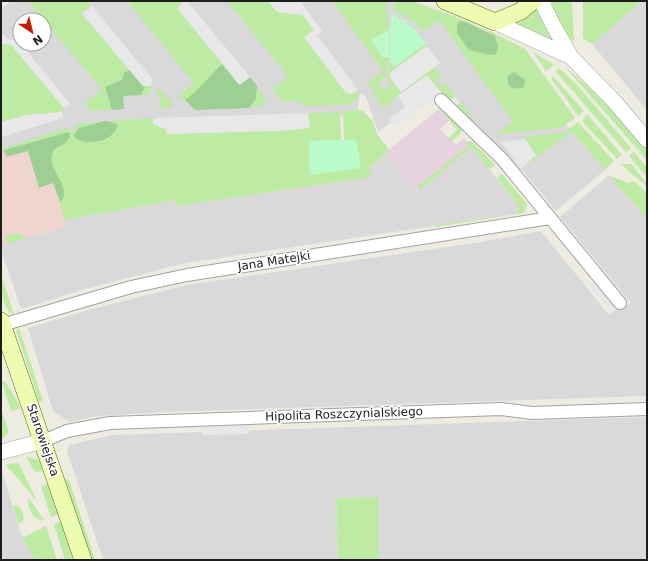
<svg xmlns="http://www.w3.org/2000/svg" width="648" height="561" font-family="'DejaVu Sans',sans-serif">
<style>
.residential{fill:#dad9d9;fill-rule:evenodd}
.commercial{fill:#f0d5cf}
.industrial{fill:#e7d2e0}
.grass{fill:#bdeba4;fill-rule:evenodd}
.forest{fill:#9dcf94}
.park{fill:#bbfbc9}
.parking{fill:#e8e8e8}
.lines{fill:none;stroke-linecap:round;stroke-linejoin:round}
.minor-casing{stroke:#a3a3a3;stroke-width:14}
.tertiary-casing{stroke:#a3a3a3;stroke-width:16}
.secondary-casing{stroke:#587501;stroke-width:18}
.minor{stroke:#fff;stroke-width:12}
.tertiary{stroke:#fff;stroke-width:15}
.secondary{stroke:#edfcb1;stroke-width:17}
.labels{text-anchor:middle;stroke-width:3.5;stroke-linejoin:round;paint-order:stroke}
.street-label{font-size:12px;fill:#1c1c1c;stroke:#fff}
</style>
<rect width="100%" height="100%" fill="#eeebe1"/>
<path class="residential" d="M 12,1 L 389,1 L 496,42 L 605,170 L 556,211 L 522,170 L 515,175 L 445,83 L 378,132 L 366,97 L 360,93 L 357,115 L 89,126 L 1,151 L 1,8 ZM 20,20 L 44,20 L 44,44 L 20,44 Z
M 642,1 L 647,3 L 647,110 L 592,44 Z
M 471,147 L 520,207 L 515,214 L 186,263 L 85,289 L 21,309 L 1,249 L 1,246 L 67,226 L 65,220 L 176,200 L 177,206 L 370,177 L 369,168 L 386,152 L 417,192 Z
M 609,175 L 647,219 L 647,396 L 165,412 L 97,416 L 70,422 L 53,411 L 28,328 L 92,309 L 187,285 L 481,242 L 541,231 L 608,314 L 631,303 L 560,217 Z
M 647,417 L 647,560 L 379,560 L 378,497 L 336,498 L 338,560 L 103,560 L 67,451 L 69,445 L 113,435 Z
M 1,468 L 20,531 L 35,560 L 1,560 Z"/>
<path class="commercial" d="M 40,140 L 67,226 L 1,246 L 1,151 Z"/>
<path class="industrial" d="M 439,109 L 449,121 L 440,129 L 456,145 L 464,138 L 471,147 L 417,192 L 386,152 Z"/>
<path class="grass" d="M 28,1 L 87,1 L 92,6 L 84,10 L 82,14 L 143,86 L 150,86 L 150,94 L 124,96 L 124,109 L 90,111 L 85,103 L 101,89 Z
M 127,1 L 185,1 L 177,8 L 222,64 L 210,76 L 204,85 L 187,100 L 184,101 L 178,96 L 194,83 Z
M 227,1 L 268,1 L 277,12 L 303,15 L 314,30 L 304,37 L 352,94 L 358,90 L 358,98 L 348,105 L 303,106 L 299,101 L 283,102 L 272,90 L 288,76 Z
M 332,1 L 389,1 L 386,8 L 389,30 L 371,40 L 382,57 L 389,58 C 386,75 386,79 371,90 L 367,84 L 383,71 Z
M 395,1 L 412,1 L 456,17 L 494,33 L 525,49 L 575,118 L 561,128 L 496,134 L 513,122 L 439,20 L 423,32 L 419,26 L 392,8 ZM 460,21 C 469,22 495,33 498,42 L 459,23 Z
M 552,1 L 572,1 L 574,40 L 573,41 C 562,29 555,18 552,1 Z
M 583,1 L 642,1 L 592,44 L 583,38 Z
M 538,8 L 566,50 L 516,24 L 529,17 Z
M 1,44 L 11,44 L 64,108 L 62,112 L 27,115 L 1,122 Z
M 426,44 L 427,46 L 391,72 L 390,77 L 402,93 L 383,108 L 372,92 L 381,85 L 385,90 L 392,85 L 387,79 L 390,62 L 395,67 Z
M 533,52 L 554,65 L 546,71 Z
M 434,67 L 442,77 L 433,83 L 427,75 L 407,90 L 406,88 Z
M 565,67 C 596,91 622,120 647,149 L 647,160 Z
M 559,68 L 576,84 L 631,148 L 626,152 L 557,73 L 556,71 Z
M 553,76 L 584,111 L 578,116 L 551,78 Z
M 438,82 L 441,86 L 446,83 L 456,96 L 449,101 L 435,85 Z
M 257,86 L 266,100 C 263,107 257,107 249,108 L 256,99 Z
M 157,89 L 160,89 L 173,104 L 171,108 L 160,108 L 159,94 L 157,94 Z
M 461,102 L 484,135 L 455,106 Z
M 441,108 L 462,128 L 461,133 L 452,141 L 448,139 L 457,130 L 439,109 Z
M 362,110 L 373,121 L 377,134 L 389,150 L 369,168 L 371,177 L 177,206 L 175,200 L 65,220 L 40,140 L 1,151 L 1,149 L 67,128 L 69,132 L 76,130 L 75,125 L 84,123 L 153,118 L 153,124 L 166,129 L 167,134 L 309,128 L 308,113 L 340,112 L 341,140 L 309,141 L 310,175 L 356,140 L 344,140 L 343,111 Z
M 587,114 L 622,155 L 617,159 L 582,121 Z
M 577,123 L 579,123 L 614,161 L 605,170 L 573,133 L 570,133 L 521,169 L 536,155 L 524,136 L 563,133 Z
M 469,141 L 473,142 L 495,165 L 489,169 L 471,147 L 420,190 L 417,187 L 469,145 L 467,143 Z
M 634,152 L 647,168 L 647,177 L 629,156 Z
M 621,164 L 631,164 L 647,184 L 647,187 Z
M 502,174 L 527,204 L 525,211 L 523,213 L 435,227 L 435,225 L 443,224 L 515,214 L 520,207 L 497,178 Z
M 609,175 L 628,183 L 634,181 L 647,193 L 647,219 Z
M 17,233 L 27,238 L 8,244 L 5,236 Z
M 1,274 L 14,315 C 1,309 1,286 1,274 Z
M 19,328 L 43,401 L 39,402 L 16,330 Z
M 5,381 L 21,408 L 11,411 L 2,382 Z
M 1,409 L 9,432 L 2,439 Z
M 26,456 L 38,460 L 46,469 L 39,472 L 34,471 Z
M 17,463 L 19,464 L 37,501 L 6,465 Z
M 67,479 L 69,480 L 95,560 L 91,560 L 65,480 Z
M 50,483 L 59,514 L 51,517 L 41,486 Z
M 28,497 L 44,520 C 32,521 27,506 28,497 Z
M 378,497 L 379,560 L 338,560 L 336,498 Z
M 13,505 L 17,505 C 22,508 25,515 23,521 L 18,524 Z
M 60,522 L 63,523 L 76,560 L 65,560 L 54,524 Z
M 46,526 L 57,560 L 35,560 L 23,538 Z"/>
<path class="forest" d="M 460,21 L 466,22 L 495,36 L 498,46 L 497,53 L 494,55 L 486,54 L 469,50 L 457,33 L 457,24 Z
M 222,64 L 239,85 L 250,77 L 257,86 L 256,99 L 249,108 L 195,110 L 185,100 C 200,90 209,76 222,64 Z
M 129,70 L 143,86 L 145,86 L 141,95 L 123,96 L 124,109 L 112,110 L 105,87 L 122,80 L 124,73 Z
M 514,72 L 525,80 L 524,87 C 514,91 505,87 508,76 Z
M 105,121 L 115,123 L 118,125 C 114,141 88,147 75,138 L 74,135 L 79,128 Z
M 69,132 L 70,137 L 64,144 L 53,150 C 52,154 51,159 52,163 C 54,173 72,193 60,202 L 53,183 L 39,188 L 28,151 L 6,157 L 4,150 Z"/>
<path class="park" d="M 391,13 L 415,29 L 426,44 L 394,67 L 390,62 Z
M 389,30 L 389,58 L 382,57 L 371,40 Z
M 356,140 L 361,168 L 310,175 L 309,141 Z"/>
<path class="parking" d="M 185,1 L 187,1 L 250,77 L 240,85 L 177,8 Z
M 268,1 L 300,1 L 322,31 L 317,35 L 358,90 L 352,94 L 346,93 L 304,37 L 314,30 L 303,15 L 277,12 Z
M 92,6 L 153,80 L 150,86 L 143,86 L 82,14 Z
M 1,31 L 8,39 L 18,40 L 71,105 L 64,108 L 11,45 L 1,44 Z
M 427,46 L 440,63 L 401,92 L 390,77 L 391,72 Z
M 427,75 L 440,92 L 400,124 L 392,123 L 388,119 L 405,107 L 398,96 Z
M 62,112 L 63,118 L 1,137 L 1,122 L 27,115 Z
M 308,113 L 310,128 L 278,131 L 167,134 L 166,129 L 153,124 L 153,118 Z
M 525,139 L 536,155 L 521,169 L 501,142 Z
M 593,278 L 617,306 L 609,310 L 592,289 Z
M 417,415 L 417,421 L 373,422 L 373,417 Z
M 195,423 L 195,428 L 141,430 L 141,425 Z
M 248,424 L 249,434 L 202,435 L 201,425 Z"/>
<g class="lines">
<defs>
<path id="minor" d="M 441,100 L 502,159 L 620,303
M 2,325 L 131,287 L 187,275 L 550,218
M 43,441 L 67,431 L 110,423 L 501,409 L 532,413 L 647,409"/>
<path id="tertiary" d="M 541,1 L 552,23 L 571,57 L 614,101 L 647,140
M 495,22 L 571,57
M 1,452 L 43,441"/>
<path id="secondary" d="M 445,1 L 495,22 L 521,11 L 533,1
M 1,321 L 83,560"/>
</defs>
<use href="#minor" class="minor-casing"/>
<use href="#tertiary" class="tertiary-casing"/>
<use href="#secondary" class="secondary-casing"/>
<use href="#minor" class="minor"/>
<use href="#tertiary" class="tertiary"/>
<use href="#secondary" class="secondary"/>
</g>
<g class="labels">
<g class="street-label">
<text transform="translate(274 261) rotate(-9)" y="4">Jana Matejki</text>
<text transform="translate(344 414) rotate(-2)" y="4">Hipolita Roszczynialskiego</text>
<text transform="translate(43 440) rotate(71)" y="4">Starowiejska</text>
</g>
</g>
<rect width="648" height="561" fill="none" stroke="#1c1c1c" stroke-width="4"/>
<g transform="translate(32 32) rotate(145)"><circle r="19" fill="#ffffff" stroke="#a4a4a4"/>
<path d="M0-3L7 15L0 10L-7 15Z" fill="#c81c00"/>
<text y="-6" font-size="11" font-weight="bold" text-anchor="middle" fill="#1c1c1c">N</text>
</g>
</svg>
